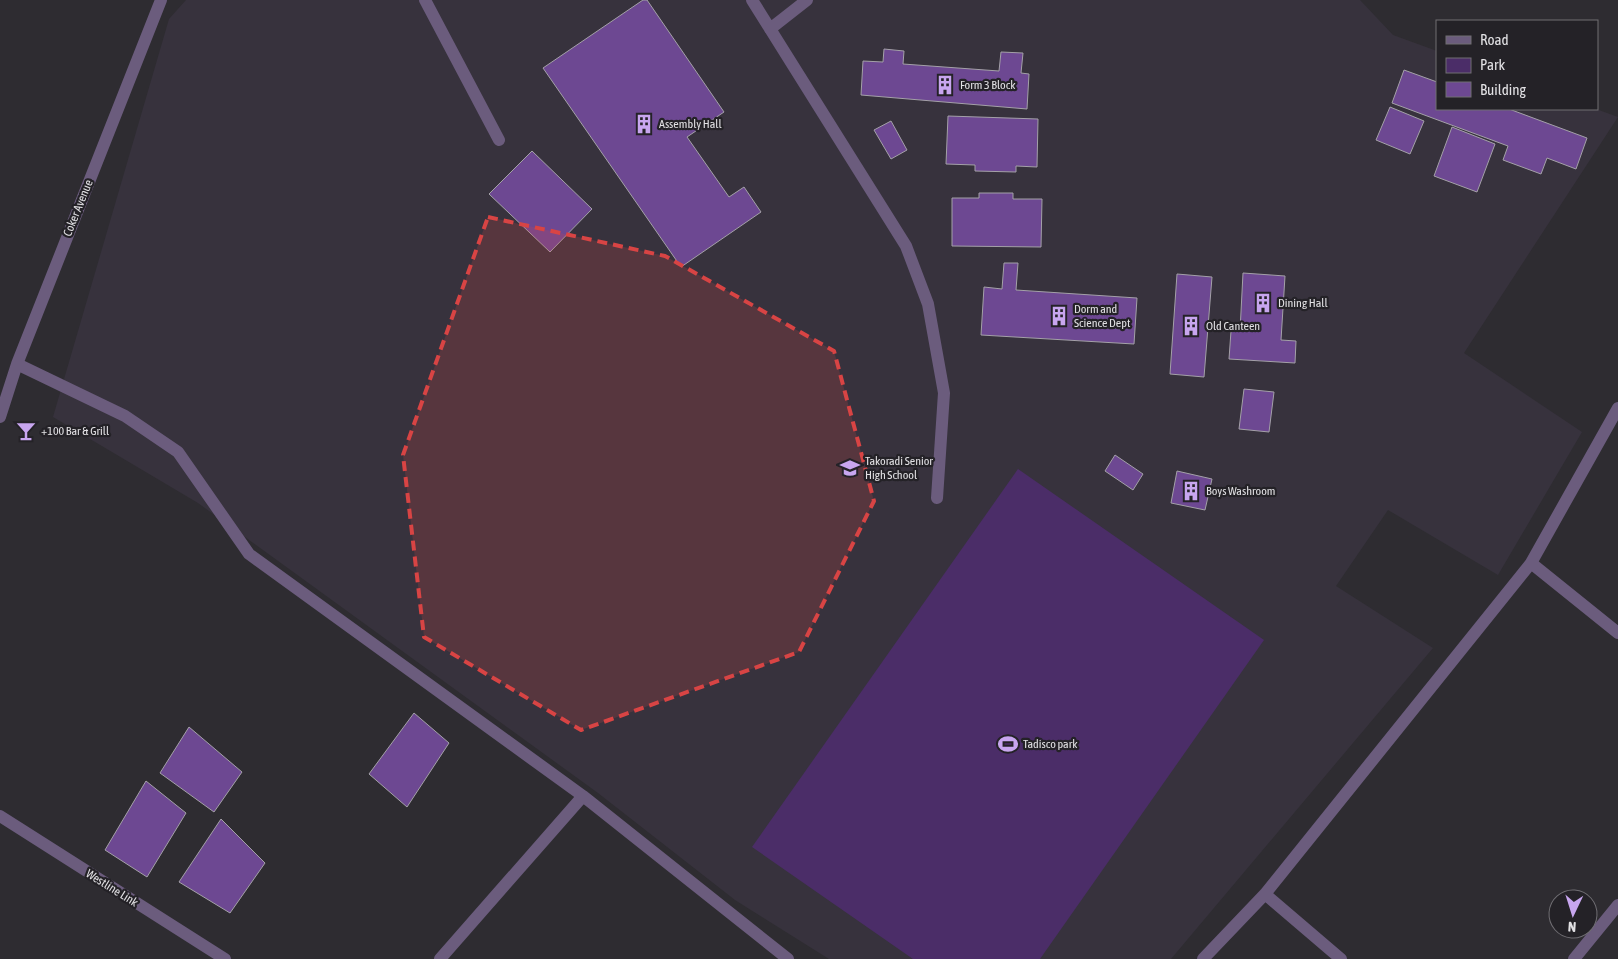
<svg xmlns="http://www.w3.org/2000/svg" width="1618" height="959" font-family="'Asap Condensed',sans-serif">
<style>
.built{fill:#37323d}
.green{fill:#4b2d68}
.building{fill:#6d4892;stroke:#a4a1a8}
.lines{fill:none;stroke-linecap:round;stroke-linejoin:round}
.minor{stroke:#6b5c7d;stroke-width:12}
.marked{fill:#d84444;fill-opacity:0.2;stroke:#d84444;stroke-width:4;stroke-dasharray:10 6;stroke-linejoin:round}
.labels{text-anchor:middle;stroke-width:4.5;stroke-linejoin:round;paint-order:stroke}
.poi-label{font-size:12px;fill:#e2e1e4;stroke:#242227;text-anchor:start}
.street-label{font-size:12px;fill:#e2e1e4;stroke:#242227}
</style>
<rect width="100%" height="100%" fill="#2e2c31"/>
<path class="built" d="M 186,0 L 1360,0 L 1393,35 L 1437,51 L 1437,109 L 1596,109 L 1618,117 L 1464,353 L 1582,432 L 1498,575 L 1388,510 L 1336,586 L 1433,648 L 1171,959 L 829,959 L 735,900 L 598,793 L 198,503 L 53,417 L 169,19 Z"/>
<path class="green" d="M 1018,469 L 1264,640 L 1040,959 L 913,959 L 752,847 Z"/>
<path class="building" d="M 643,0 L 647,0 L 724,112 L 687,137 L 729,197 L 744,187 L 761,212 L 681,267 L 543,68 Z
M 884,49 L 904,51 L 903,64 L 999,71 L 1001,52 L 1023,53 L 1021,73 L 1029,74 L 1027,109 L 861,95 L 863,61 L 883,62 Z
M 1404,70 L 1437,82 L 1437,109 L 1509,109 L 1587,138 L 1576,169 L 1547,158 L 1541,174 L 1503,160 L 1508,146 L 1392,103 Z
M 1390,107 L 1424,121 L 1410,154 L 1376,140 Z
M 948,116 L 1038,119 L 1037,167 L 1016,166 L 1016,172 L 975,171 L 975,165 L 946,164 Z
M 891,121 L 907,150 L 891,159 L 874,130 Z
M 1452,127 L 1495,144 L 1477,192 L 1434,176 Z
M 532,151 L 592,209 L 550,252 L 489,194 Z
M 979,193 L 1013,193 L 1013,199 L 1042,199 L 1041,247 L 952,246 L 952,198 L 979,198 Z
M 1004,263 L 1018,263 L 1016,290 L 1137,298 L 1134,344 L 981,335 L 984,287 L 1002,289 Z
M 1243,273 L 1285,276 L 1281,340 L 1296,341 L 1295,363 L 1229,359 L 1231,331 L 1240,331 Z
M 1177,274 L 1212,277 L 1204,377 L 1170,374 Z
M 1244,389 L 1274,392 L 1269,432 L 1239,429 Z
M 1115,455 L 1143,474 L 1133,490 L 1105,471 Z
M 1177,471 L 1212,479 L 1205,510 L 1171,503 Z
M 414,713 L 449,743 L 407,807 L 369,774 Z
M 189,727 L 242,772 L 214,812 L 160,773 Z
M 146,781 L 186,813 L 147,877 L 105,850 Z
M 221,819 L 265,863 L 230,913 L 179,882 Z"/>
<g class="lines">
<path class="minor" d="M 425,0 L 499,140
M 752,0 L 906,246 L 928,304 L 944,393 L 937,498
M 770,29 L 807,0
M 17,364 L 125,416 L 178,452 L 249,554 L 583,796
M 0,417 L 17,364 L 161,0
M 1531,563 L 1618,633
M 0,816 L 225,959
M 1265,894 L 1341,959
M 440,959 L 583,796 L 788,959
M 1203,959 L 1265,894 L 1531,563 L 1618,408
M 1574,959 L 1618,905"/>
</g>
<path class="marked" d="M 488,217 L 665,256 L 834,351 L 874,501 L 799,652 L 581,730 L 424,637 L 403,455 Z"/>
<defs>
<symbol id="building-bare" viewBox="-9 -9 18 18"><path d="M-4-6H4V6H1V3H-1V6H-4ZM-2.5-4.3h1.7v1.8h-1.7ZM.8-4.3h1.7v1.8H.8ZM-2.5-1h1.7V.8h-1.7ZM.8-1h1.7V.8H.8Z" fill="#c8a6ef" stroke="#242227" stroke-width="2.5" paint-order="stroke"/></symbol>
<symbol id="bar-bare" viewBox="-9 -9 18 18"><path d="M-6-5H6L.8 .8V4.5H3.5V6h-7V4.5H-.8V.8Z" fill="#c8a6ef" stroke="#242227" stroke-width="2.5" paint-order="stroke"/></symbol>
<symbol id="school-bare" viewBox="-9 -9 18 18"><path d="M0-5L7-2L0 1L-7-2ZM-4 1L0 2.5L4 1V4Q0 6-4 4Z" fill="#c8a6ef" stroke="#242227" stroke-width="2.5" paint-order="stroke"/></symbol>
<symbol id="stadium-bare" viewBox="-9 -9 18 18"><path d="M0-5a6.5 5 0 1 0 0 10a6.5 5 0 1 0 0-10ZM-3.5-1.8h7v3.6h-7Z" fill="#c8a6ef" stroke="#242227" stroke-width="2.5" paint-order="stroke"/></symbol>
</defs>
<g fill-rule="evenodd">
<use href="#building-bare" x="931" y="71" width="28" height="28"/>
<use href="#building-bare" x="630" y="110" width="28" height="28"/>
<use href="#building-bare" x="1249" y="289" width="28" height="28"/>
<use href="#building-bare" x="1045" y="302" width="28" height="28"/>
<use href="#building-bare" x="1177" y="312" width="28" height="28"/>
<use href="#bar-bare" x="12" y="417" width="28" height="28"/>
<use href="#school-bare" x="836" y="454" width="28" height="28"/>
<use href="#building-bare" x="1177" y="477" width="28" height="28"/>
<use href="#stadium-bare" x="994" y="730" width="28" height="28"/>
</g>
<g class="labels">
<g class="poi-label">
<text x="960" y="89">Form 3 Block</text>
<text x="659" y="128">Assembly Hall</text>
<text x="1278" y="307">Dining Hall</text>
<text x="1074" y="313">Dorm and<tspan x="1074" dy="14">Science Dept</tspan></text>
<text x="1206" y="330">Old Canteen</text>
<text x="41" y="435">+100 Bar &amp; Grill</text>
<text x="865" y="465">Takoradi Senior<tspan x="865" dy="14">High School</tspan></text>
<text x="1206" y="495">Boys Washroom</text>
<text x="1023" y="748">Tadisco park</text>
</g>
<g class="street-label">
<text transform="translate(78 208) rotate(-68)" y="4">Coker Avenue</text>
<text transform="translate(112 888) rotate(32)" y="4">Westline Link</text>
</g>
</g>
<rect x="1436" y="20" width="162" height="90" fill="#242227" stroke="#706e73"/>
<rect x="1446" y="36" width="25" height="8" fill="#6b5c7d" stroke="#706e73"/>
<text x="1480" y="45" font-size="15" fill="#e2e1e4">Road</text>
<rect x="1446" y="58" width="25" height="15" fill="#4b2d68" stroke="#706e73"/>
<text x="1480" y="70" font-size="15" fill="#e2e1e4">Park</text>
<rect x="1446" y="82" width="25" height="15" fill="#6d4892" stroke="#706e73"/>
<text x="1480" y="95" font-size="15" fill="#e2e1e4">Building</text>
<g transform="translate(1573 914) rotate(184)"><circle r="24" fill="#242227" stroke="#706e73"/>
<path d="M0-4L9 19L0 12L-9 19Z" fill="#c8a6ef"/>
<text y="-8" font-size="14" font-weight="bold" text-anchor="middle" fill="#e2e1e4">N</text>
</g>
</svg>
